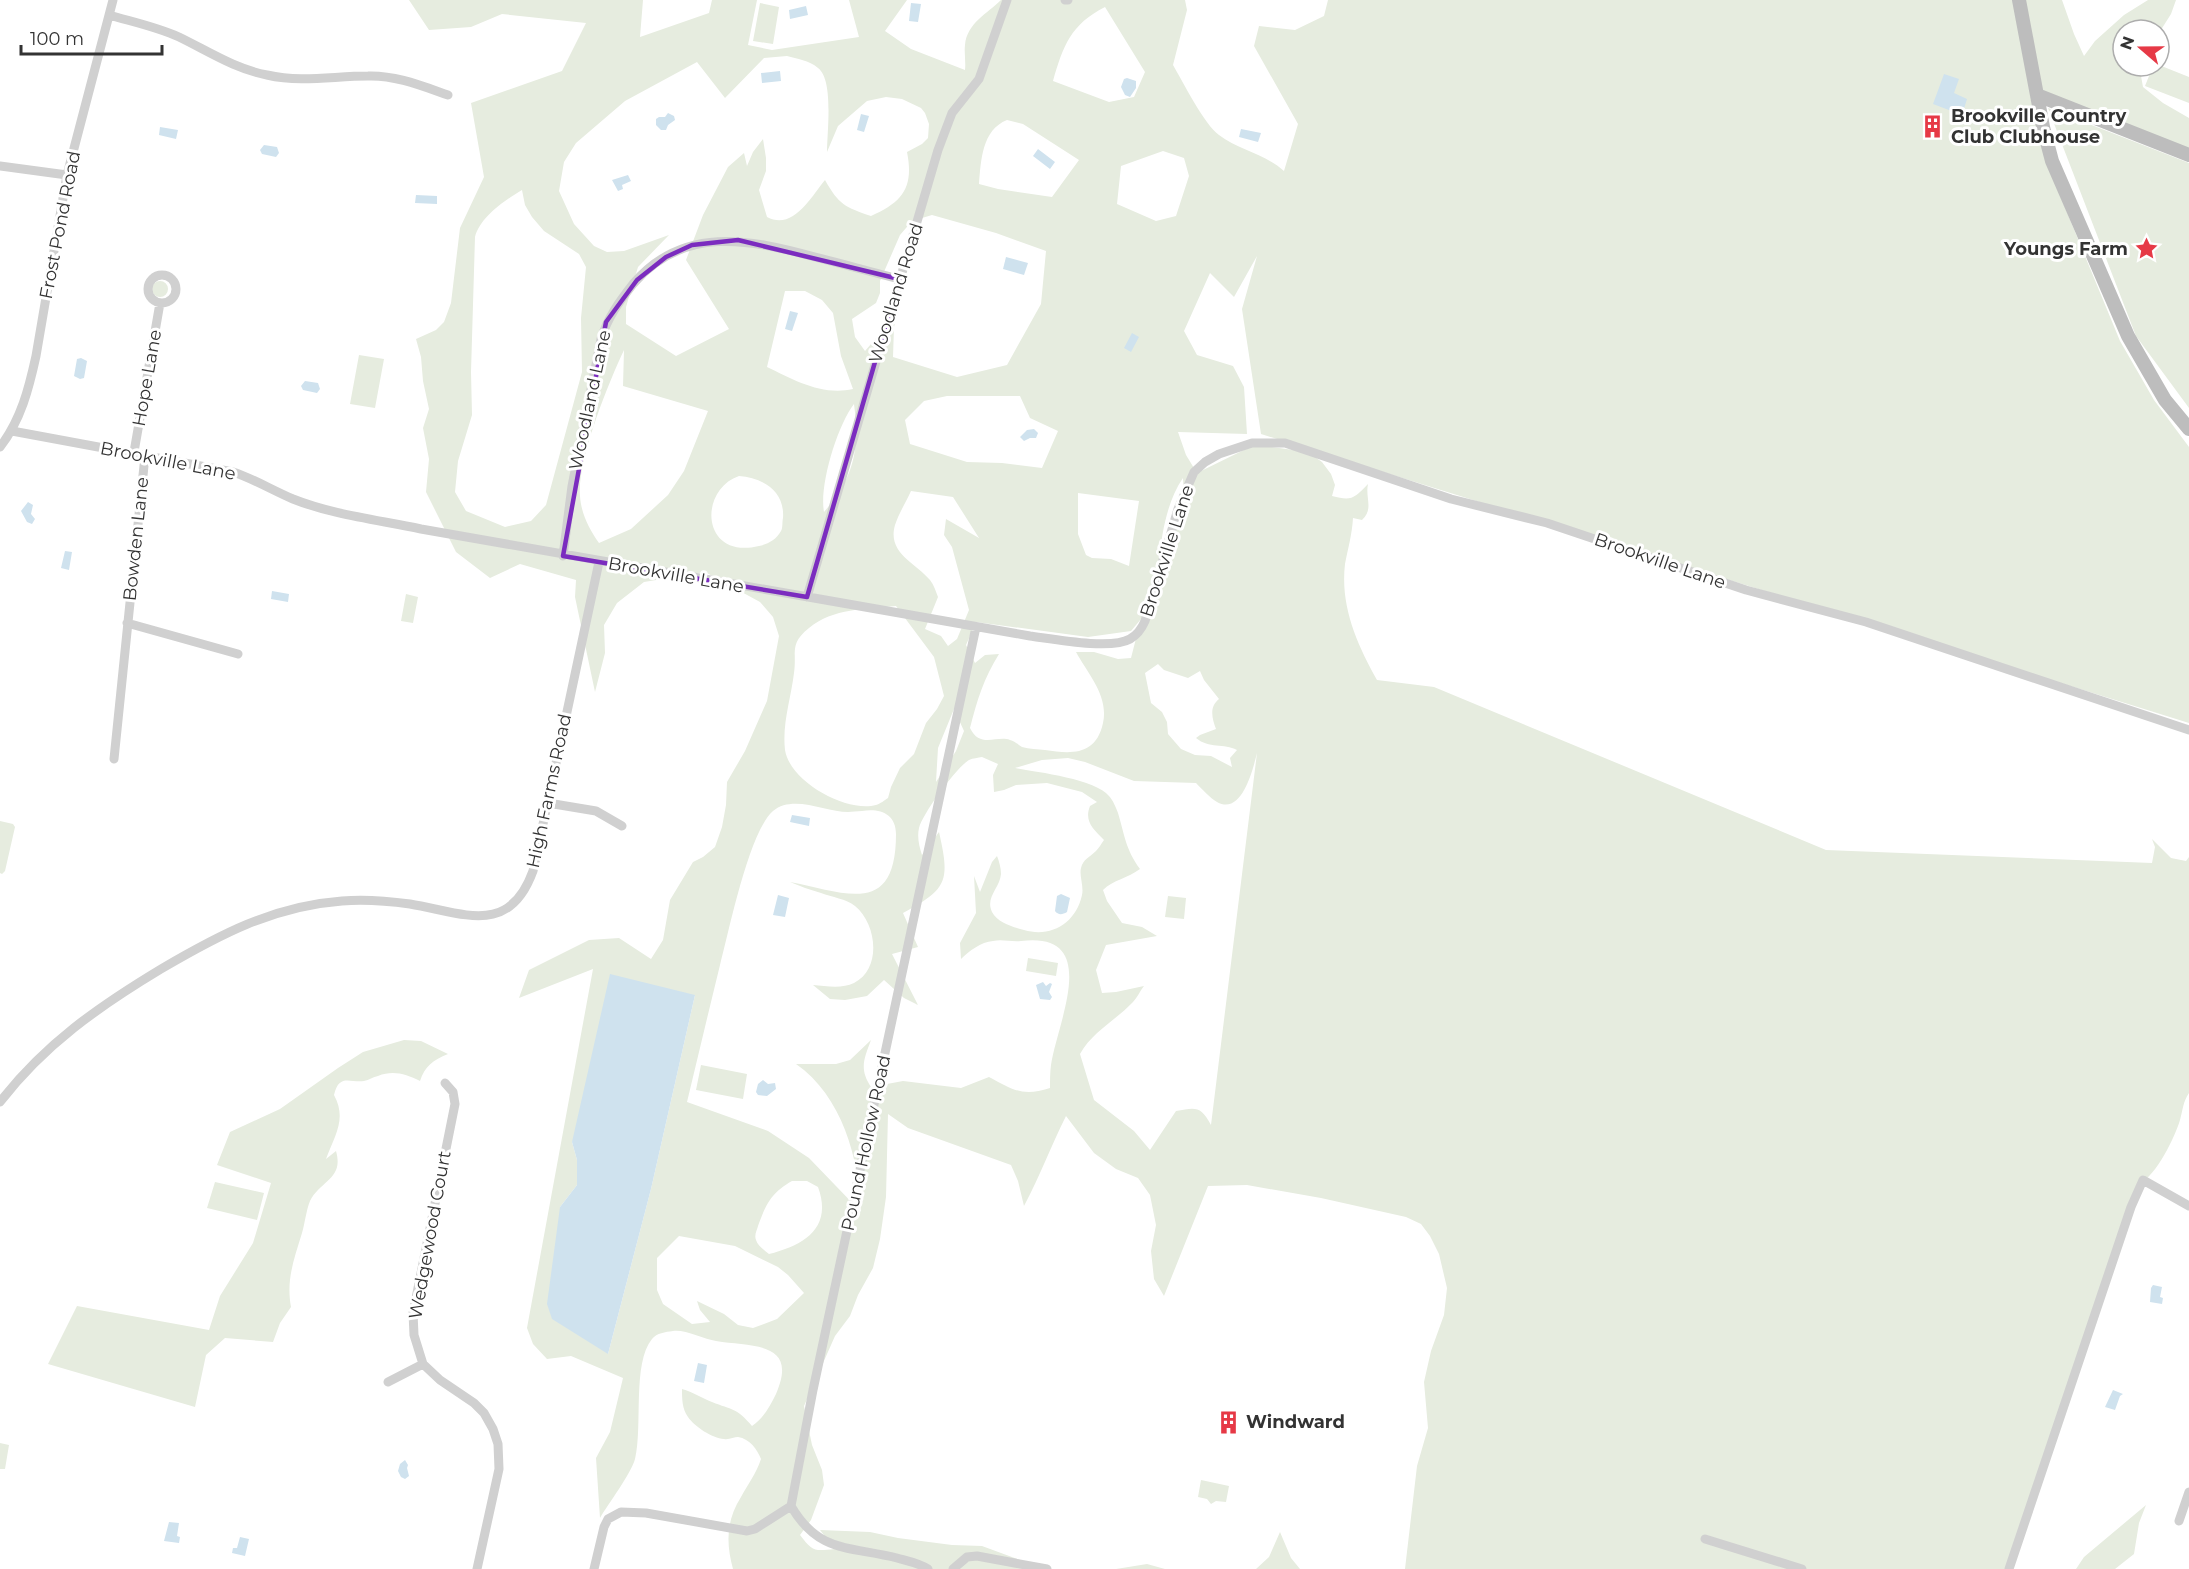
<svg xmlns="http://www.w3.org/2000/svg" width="2189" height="1569" font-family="Montserrat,sans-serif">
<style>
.green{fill:#e6ecdf;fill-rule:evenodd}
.water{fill:#cfe2ee}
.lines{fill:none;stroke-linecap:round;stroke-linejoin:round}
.street{stroke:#d0d0d0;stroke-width:9}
.secondary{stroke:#bdbdbd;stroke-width:14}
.marked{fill:none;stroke:#7b2cbf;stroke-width:4.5;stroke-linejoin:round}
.labels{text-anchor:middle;stroke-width:6;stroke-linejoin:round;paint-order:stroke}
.poi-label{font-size:18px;font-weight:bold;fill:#333;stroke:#fff;text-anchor:start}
.street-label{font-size:18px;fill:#333;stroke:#fff}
</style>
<rect width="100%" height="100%" fill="#fff"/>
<path class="green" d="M 409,0 L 643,0 L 640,37 L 709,13 L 712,0 L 757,0 L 748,45 L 772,50 L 859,37 L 849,0 L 907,0 L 885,31 L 911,49 L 965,70 C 966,62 964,53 965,45 C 967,23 987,14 1001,0 L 1185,0 L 1187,10 L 1173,65 C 1183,82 1204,124 1219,135 C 1239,150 1265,154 1284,171 L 1298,124 L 1254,46 L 1259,26 L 1295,30 L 1324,16 L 1328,0 L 2014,0 L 2045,159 L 2120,341 L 2154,400 L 2189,447 L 2189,723 L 1261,434 L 1242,309 L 1257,256 L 1234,297 L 1210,273 L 1184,331 L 1197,355 L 1233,366 L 1244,387 L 1247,434 L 1178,432 L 1186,455 L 1197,473 L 1250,447 L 1265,446 L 1308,452 L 1322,462 L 1331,474 L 1335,485 L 1332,496 C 1351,501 1354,499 1368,484 C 1365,498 1374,509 1362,520 L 1353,518 C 1352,535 1348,548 1345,564 C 1340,606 1357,644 1377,680 L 1434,687 L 1826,850 L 2152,863 L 2155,847 L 2152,839 L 2171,858 L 2186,861 L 2189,857 L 2189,1093 C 2183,1102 2183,1109 2180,1120 C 2175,1137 2156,1176 2140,1183 L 2007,1569 L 1405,1569 L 1417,1466 L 1428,1428 L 1424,1382 L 1431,1351 L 1444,1315 L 1447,1288 L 1439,1254 L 1430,1236 L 1421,1224 L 1406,1217 L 1321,1198 L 1247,1185 L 1208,1186 L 1164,1296 L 1154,1279 L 1151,1251 L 1156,1225 L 1150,1195 L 1138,1178 L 1116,1169 L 1094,1153 L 1066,1116 C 1051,1146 1040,1176 1024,1206 L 1018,1181 L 1011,1165 L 908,1128 L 888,1114 L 886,1197 L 880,1239 L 873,1268 L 858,1295 L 850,1316 L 835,1336 L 804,1406 L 812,1445 L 822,1470 L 824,1485 L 811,1520 L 800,1535 C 813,1552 814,1551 835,1549 L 820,1530 L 870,1532 L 898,1538 L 952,1545 L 982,1546 L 1045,1569 L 733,1569 C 726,1543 726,1521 741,1497 C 748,1484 756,1474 761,1459 C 757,1449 750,1439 738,1437 C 734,1437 729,1440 724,1439 C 712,1438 695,1427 688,1417 C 682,1409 682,1398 682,1389 C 693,1392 702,1398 712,1402 C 732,1410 737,1408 752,1426 C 763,1419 770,1406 776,1394 C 799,1341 752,1347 716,1341 C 704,1339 684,1329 673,1331 C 665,1332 657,1333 652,1339 C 632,1363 643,1427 635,1459 C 631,1474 608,1504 600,1518 L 596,1458 L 610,1432 L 623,1378 L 571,1356 L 547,1359 L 533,1344 L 527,1328 L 593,969 L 519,998 L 529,970 L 589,940 L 619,938 L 651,959 L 663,940 L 670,900 L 693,862 L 703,857 L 715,847 L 722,827 L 726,805 L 727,782 L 745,751 L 767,701 L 779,636 L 773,617 L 760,602 L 705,572 L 644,582 L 617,603 L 604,625 L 605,653 L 595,692 L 575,597 L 576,580 L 520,564 L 490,578 L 456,552 L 426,492 L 429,459 L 423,428 L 429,409 L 423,381 L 421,357 L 416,339 L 436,330 L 444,322 L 451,303 L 460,228 L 484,177 L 471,103 L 562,71 L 586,23 L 502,14 L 471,27 L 429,30 ZM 1105,7 L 1145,72 L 1134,97 L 1109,102 L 1053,81 C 1063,46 1071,24 1105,7 ZM 787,56 C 797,59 809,60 818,68 C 834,80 827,132 827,152 L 838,126 L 867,101 L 886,97 L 902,99 L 921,108 L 925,113 L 929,124 L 928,138 L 922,144 L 907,152 C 914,187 903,202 871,216 C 845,207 839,205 825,180 C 811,197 793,231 767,217 L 759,190 L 766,171 L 766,158 L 763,139 L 753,152 L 747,166 L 744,153 L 728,167 L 703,215 L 686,260 L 729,329 L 676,356 L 626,324 L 626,307 L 638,267 L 669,235 L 624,251 L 607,252 L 594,246 L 574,224 L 559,191 L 564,162 L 576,143 L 625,101 L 697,62 L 725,98 L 764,58 ZM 1007,120 L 1023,124 L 1079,160 L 1052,197 L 998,189 L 979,184 C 981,160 982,130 1007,120 ZM 1163,151 L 1184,158 L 1189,176 L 1176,216 L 1156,221 L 1117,204 L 1121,166 ZM 522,190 L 525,205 L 532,217 L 544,231 L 579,254 L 586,267 L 581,318 L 582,372 L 546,505 L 531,521 L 505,527 L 466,511 L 455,492 L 458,461 L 472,415 L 471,372 L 475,237 C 480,217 505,200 522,190 ZM 932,215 L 996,233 L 1046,251 L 1041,304 L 1007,365 L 957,377 L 893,357 L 894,327 L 902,294 L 877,337 L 865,351 L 855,337 L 852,319 L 876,303 L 880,293 L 880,281 L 900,235 L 912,221 ZM 785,291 L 805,291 L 822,300 L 833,313 L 841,356 L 853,389 C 822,396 794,380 767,367 ZM 624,350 L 623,386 L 708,411 L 684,471 L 668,495 L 631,529 L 599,543 C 589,529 581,513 580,496 C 577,460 608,384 624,350 ZM 947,396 L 1020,396 L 1030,418 L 1058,431 L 1042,468 L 1002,463 L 967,462 L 910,444 L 905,420 L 924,401 ZM 854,404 C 860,450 854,477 824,512 C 819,486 837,426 854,404 ZM 739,476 C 763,478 785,491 783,518 C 782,522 783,528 781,531 C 776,540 768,544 759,546 C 701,560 698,490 739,476 ZM 1183,478 C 1185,512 1177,532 1159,560 C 1162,533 1167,501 1183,478 ZM 911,491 L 953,497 L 979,538 L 946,519 L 944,535 L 952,547 L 969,610 L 957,639 L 948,646 L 941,636 L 925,629 L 938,597 C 936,592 934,585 930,580 C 915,562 887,553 895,525 C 899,513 906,502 911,491 ZM 1078,493 L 1139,501 L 1129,566 L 1111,559 L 1092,558 L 1086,555 L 1078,534 ZM 896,606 L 934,657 L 944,696 L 937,709 L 926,723 L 914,754 L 900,768 L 891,787 L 888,798 C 885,800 880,804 876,805 C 847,813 790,782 785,750 C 782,724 791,698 794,673 C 797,652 789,644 809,628 C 833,608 866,609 896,606 ZM 1141,619 L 1131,658 L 1118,659 L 1094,652 L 1076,652 C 1088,674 1109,696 1103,723 C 1096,756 1071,754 1045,750 C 1038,749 1029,749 1022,747 C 1018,745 1015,741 1010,740 C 997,735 980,749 970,728 C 977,700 984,678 999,654 L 985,655 L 975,663 L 966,645 L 976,622 L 1088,637 L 1131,631 ZM 1158,664 L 1164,670 L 1188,678 L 1200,671 L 1204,680 L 1219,699 C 1209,707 1212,718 1216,729 L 1200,735 L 1196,738 C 1209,749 1224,743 1237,750 L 1230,758 L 1232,767 L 1211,756 L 1195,755 L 1181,749 L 1168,734 L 1167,722 L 1162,712 L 1151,703 L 1145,673 ZM 954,709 L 964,731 L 956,751 L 936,782 L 938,748 ZM 1257,753 L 1211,1125 C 1201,1106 1196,1107 1176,1111 L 1150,1150 L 1134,1131 L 1094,1100 L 1080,1054 C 1093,1031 1115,1021 1133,1002 C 1137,998 1140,991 1144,986 L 1116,992 L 1102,993 L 1096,970 L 1106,945 L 1157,936 L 1142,927 L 1122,923 L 1107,901 L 1103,890 C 1113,880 1128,878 1140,869 C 1125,848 1125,836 1118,813 C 1116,808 1113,800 1109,796 C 1096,779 1037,772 1015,768 L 1042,760 L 1068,758 L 1085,762 L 1134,781 L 1196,783 C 1202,789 1210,798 1217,802 C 1242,816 1253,769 1257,753 ZM 982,757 L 998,764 L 993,775 L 994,792 L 1004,790 L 1016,785 L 1047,783 L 1082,792 L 1097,802 L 1090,806 C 1084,821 1093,829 1104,840 C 1101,844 1099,848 1096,851 C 1090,857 1083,859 1081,868 C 1079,876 1084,886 1082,895 C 1076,923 1051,938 1024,930 C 1013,927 998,923 992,912 C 985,897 1000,888 1001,874 C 1001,868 999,861 997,856 L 992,862 L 980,892 L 974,876 L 976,913 L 960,943 L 961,959 C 969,951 981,942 993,941 C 1002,939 1011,942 1021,941 C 1103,931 1057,1023 1051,1065 C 1050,1072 1050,1080 1050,1088 C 1023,1097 1013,1090 989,1077 L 961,1088 L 903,1081 L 871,1087 C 859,1069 864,1059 871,1040 L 850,1060 L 836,1064 L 796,1064 C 842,1096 859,1158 861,1212 L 809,1158 L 768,1131 L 687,1102 C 698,1056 709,1010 720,965 C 729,931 749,832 773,811 C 793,794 826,812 848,812 C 852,812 857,811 862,811 C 880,808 896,814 896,834 C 896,917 846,893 790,882 C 800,886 810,890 821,893 C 832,897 846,899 855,906 C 877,924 882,969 854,983 C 842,989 826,986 813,985 L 830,999 L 845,1000 L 867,996 L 884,980 L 904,998 L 918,1005 L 892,954 L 918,947 L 903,913 C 948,889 950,881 939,832 L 922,855 C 919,846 917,837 919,828 C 923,813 956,768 969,760 C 973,758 978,758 982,757 ZM 695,995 L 651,1189 L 608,1354 L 560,1207 L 577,1185 L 577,1160 L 572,1142 ZM 792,1181 L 807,1181 L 818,1187 C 833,1228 804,1245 769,1254 C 764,1250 758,1246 756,1240 C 754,1235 757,1230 758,1226 C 766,1204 771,1193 792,1181 ZM 679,1236 L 735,1246 L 778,1267 L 788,1275 L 804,1293 L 777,1319 L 753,1328 L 738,1325 L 724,1314 L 697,1301 L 700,1310 L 710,1322 L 692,1324 L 663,1304 L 657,1290 L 657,1258 Z
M 2023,0 L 2062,0 L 2074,34 L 2084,56 L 2095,41 L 2124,15 L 2148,0 L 2176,0 L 2171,14 L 2159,33 L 2159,30 L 2123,30 L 2123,66 L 2145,66 L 2141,76 L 2143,87 L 2163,103 L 2189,118 L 2189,148 L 2177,147 L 2040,92 Z
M 760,3 L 779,7 L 773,44 L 753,41 Z
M 2159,65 L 2189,77 L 2189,103 L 2145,86 L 2153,66 Z
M 2048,108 L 2189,163 L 2189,408 L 2136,336 Z
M152 289a8 8 0 1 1 16 0a8 8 0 1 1-16 0Z
M 359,355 L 384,359 L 375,408 L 350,404 Z
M 406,594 L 418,597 L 413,623 L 401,621 Z
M 0,821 L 13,824 L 15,827 L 5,871 L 2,874 L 0,873 Z
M 1168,896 L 1186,898 L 1184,919 L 1165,917 Z
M 1028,958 L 1058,963 L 1056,976 L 1026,971 Z
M 404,1040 L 421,1041 L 448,1054 C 433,1060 425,1066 420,1081 C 406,1074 393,1070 378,1076 C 373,1077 369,1080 364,1081 C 350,1083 339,1073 334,1095 C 347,1119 335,1135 326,1159 L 336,1151 C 344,1179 321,1180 310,1201 C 306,1211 305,1223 302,1233 C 294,1259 286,1280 291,1307 L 280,1323 L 273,1342 L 225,1338 L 206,1355 L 195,1407 L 48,1364 L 77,1306 L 209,1330 L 220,1296 L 253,1243 L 271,1183 L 217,1165 L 230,1132 L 280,1109 L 338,1068 L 363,1052 Z
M 701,1065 L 747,1074 L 743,1099 L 696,1090 Z
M 215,1182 L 264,1193 L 257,1220 L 207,1208 Z
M 0,1443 L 9,1445 L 5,1469 L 0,1469 Z
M 1201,1480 L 1229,1486 L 1226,1502 L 1216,1501 L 1211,1504 L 1207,1499 L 1198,1497 Z
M 2146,1505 L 2139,1523 L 2134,1554 L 2115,1569 L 2076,1569 L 2084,1557 Z
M 1280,1532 L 1291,1558 L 1300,1569 L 1256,1569 L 1269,1557 Z
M 1147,1564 L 1165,1569 L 1116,1569 Z"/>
<path class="water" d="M 911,3 L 921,4 L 918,22 L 909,21 Z
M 806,6 L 808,15 L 790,19 L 789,10 Z
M 780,71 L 781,81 L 762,83 L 761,73 Z
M 1944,74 L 1959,79 L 1954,93 L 1967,99 L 1962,115 L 1933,104 Z
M 1127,78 L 1136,81 L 1136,88 L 1130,97 L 1125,95 L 1121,87 L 1124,79 Z
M 668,113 L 674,116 L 675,120 L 668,125 L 666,130 L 661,130 L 656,125 L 656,119 L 659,117 L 665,117 Z
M 861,114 L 869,116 L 864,132 L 857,130 Z
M 160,127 L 178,130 L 176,139 L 159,135 Z
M 1241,129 L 1261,133 L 1258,142 L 1239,137 Z
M 264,145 L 277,147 L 279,153 L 276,157 L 262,154 L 260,150 Z
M 1038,149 L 1055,162 L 1050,169 L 1033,156 Z
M 628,175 L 631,181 L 622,185 L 623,189 L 618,191 L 612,180 Z
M 416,195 L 437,196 L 437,204 L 415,203 Z
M 1006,257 L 1028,263 L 1024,275 L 1003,269 Z
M 790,311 L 798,313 L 792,331 L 785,329 Z
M 1132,333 L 1139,337 L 1131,352 L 1124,348 Z
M 81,358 L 87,361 L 84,378 L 80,379 L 74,376 L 77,359 Z
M 305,381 L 318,383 L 320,389 L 317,393 L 303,390 L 301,386 Z
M 1034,429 L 1038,433 L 1036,438 L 1030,438 L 1024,441 L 1020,437 L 1027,430 Z
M 28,502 L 33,505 L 31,514 L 35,519 L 32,524 L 27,522 L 21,511 Z
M 65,551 L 72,552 L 69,570 L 61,568 Z
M 272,591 L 289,594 L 288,602 L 271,599 Z
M 792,815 L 810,818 L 809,826 L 790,822 Z
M 1061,894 L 1070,898 L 1067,912 C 1062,915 1058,915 1055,911 L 1057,896 Z
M 778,895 L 789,898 L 785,917 L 773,915 Z
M 610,974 L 695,995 L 651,1189 L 608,1354 L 552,1319 L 547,1304 L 560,1207 L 577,1185 L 577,1160 L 572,1142 Z
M 1043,982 L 1046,986 L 1050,983 L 1052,984 L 1049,992 L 1052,997 L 1050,1000 L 1040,999 L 1036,985 Z
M 763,1080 L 768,1084 L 775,1083 L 776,1089 L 767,1096 L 758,1095 L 756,1092 L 758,1084 Z
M 2153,1285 L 2162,1287 L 2160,1297 L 2163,1298 L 2162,1304 L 2150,1302 L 2151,1288 Z
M 698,1363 L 707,1365 L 704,1383 L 694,1381 Z
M 2113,1390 L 2123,1394 L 2120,1396 L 2115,1410 L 2105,1407 Z
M 405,1460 L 408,1465 L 407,1468 L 409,1476 L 405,1479 L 401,1477 L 398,1471 L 400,1464 Z
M 169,1522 L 179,1523 L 177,1536 L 180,1537 L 179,1543 L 164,1541 Z
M 240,1537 L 249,1539 L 245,1556 L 232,1553 L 233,1548 L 237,1548 Z"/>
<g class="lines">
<path class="street" d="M 1065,0 L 1068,0
M 109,15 C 133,22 157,27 179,37 C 208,51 235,69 267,75 C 302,83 333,76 368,76 C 395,75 422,86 448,95
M 0,166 L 67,175
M148 289a14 14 0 1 1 28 0a14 14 0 1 1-28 0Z
M 12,431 L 233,472 C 254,479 272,490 293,499 C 333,515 379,520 421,529 L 1030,636 C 1053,639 1111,650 1130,639 C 1137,635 1142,628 1145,621 L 1178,509 L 1194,472 L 1205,462 L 1219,454 L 1252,443 L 1285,443 L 1451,499 L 1547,523 L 1746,590 L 1866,622 L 2189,730
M 0,447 C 21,420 29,388 36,356 L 67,175 L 113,0
M 134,452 L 160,303
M 563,556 L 572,486 L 601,339 C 608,317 619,302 633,284 C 683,225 749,239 815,257 C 843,264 871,272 899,279
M 807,597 L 938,150 L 952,113 L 979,79 L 1007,0
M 127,623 L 238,654
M 114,759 L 145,456
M 548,803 L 596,811 L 622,826
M 445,1083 L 453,1092 L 455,1104 L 413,1313 L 414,1335 L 423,1364 L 440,1380 L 474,1403 L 484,1413 L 493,1429 L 498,1444 L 499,1469 L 477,1569
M 0,1102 C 45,1044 98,1007 161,969 C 219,935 273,906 342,901 C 365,899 388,901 410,904 C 464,913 509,937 533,871 L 599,562
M 388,1382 L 423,1364
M 2179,1521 L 2189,1492
M 1705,1539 L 1802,1569
M 594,1569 L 604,1527 L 608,1519 L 621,1512 L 646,1513 L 747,1531 L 755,1529 L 791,1506
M 928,1569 C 919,1563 908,1561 897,1558 C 850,1546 819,1554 791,1506 L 813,1390 L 976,627
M 953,1569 L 967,1557 L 977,1556 L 1047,1569
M 2009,1569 L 2131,1207 L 2143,1180 L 2189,1206"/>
<path class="secondary" d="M 2019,0 L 2043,127 L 2052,161 L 2128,336 L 2165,400 L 2189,429
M 2037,95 L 2189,155"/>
</g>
<path class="marked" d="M 738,240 L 899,279 L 807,597 L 563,556 L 606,322 L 637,280 L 666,257 L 692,245 Z"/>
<defs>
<symbol id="building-bare" viewBox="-9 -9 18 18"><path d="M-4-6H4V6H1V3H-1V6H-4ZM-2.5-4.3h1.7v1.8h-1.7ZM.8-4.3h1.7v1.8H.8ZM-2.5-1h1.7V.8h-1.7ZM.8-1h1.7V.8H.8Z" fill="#e63946" stroke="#fff" stroke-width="2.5" paint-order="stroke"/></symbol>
<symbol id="sight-bare" viewBox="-9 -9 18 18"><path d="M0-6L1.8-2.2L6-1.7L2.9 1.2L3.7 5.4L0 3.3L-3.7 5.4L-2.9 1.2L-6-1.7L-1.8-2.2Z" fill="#e63946" stroke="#fff" stroke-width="2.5" paint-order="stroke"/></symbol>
</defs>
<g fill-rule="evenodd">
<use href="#building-bare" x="1916" y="110" width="33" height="33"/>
<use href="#sight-bare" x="2130" y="232" width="33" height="33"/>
<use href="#building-bare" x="1212" y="1406" width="33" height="33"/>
</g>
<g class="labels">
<g class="poi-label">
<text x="1951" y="122">Brookville Country<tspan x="1951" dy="21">Club Clubhouse</tspan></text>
<text x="2128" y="255" text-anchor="end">Youngs Farm</text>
<text x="1246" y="1428">Windward</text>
</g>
<g class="street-label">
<text transform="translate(60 225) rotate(-79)" y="6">Frost Pond Road</text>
<text transform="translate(896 293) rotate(-73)" y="6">Woodland Road</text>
<text transform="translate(147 378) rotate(-80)" y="6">Hope Lane</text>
<text transform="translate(590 400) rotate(-78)" y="6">Woodland Lane</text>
<text transform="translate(168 461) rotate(11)" y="6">Brookville Lane</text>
<text transform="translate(136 539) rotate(-84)" y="6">Bowden Lane</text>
<text transform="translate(1167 551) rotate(-72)" y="6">Brookville Lane</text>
<text transform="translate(1660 561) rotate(19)" y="6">Brookville Lane</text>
<text transform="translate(676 575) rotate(10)" y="6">Brookville Lane</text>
<text transform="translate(549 791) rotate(-78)" y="6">High Farms Road</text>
<text transform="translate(866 1143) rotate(-78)" y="6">Pound Hollow Road</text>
<text transform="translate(430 1235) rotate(-80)" y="6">Wedgewood Court</text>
</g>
</g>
<g transform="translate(2141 48) rotate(290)"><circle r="28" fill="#ffffff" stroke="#adadad" stroke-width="1.5"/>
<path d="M0-4.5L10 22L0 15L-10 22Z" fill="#e63946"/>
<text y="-9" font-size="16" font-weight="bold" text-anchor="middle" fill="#333333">N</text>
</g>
<path d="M21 45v9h141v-9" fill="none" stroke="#333333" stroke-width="3"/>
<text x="30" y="45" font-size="18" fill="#333333" stroke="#ffffff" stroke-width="4.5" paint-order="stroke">100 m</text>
</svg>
